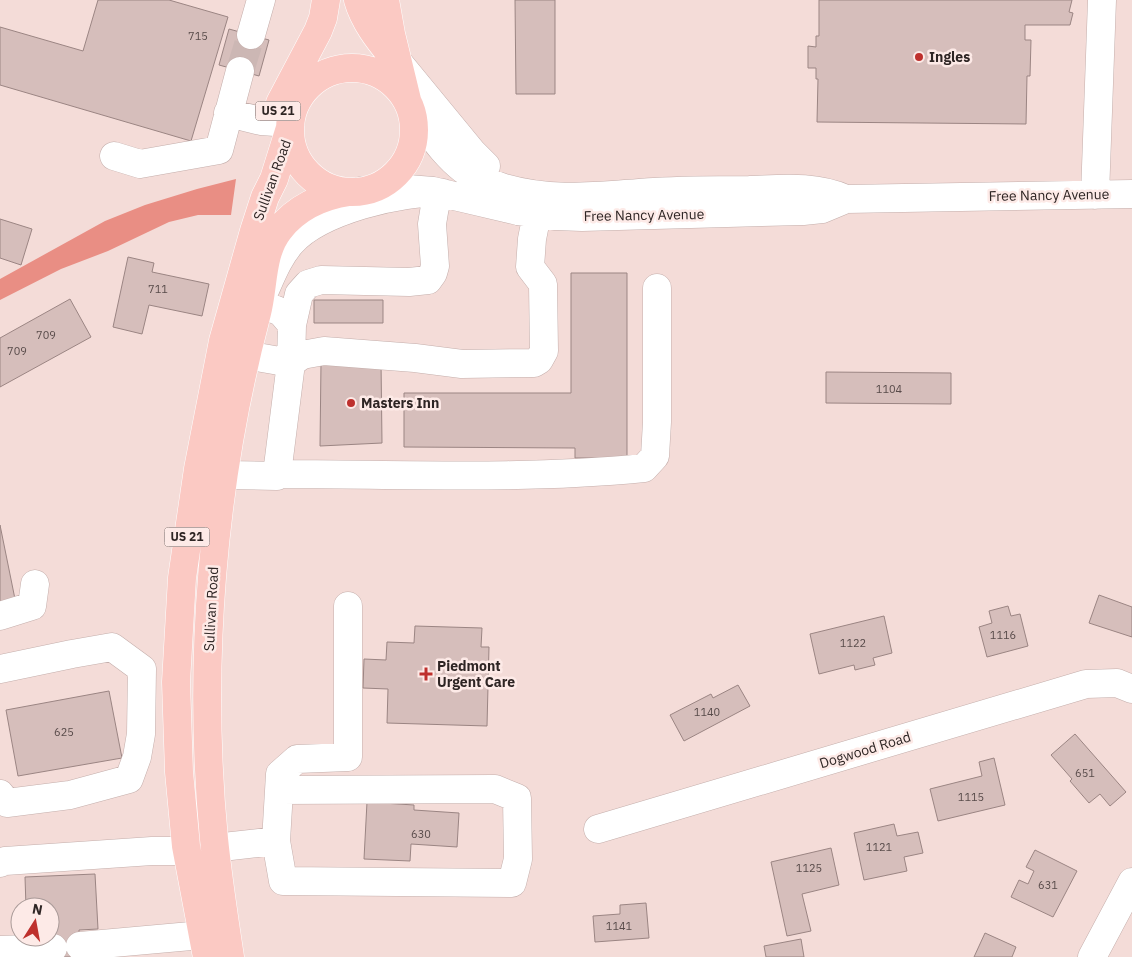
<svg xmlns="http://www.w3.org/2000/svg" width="1132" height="957" font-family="'IBM Plex Sans',sans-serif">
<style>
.forest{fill:#e98e84}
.building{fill:#d6bebb;stroke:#9b8583}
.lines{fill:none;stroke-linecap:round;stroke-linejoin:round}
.minor-tunnel{stroke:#ccb7b4;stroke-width:28;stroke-dasharray:28 14;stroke-linecap:butt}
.minor-casing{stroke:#c4aeab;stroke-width:29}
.major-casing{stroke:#fff;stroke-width:29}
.minor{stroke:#fff;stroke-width:28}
.major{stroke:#fbc9c3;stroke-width:28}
.poi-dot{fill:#be302d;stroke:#fdeae7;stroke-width:2}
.labels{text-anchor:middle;stroke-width:5;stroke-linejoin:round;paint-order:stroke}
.number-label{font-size:11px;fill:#584b4a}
.shield{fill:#fdeae7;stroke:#6c605e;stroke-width:1}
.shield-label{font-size:12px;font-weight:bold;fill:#2e2524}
.poi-label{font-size:14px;font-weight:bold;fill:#2e2524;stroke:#fdeae7;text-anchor:start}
.street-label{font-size:14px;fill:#2e2524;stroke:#fdeae7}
</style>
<rect width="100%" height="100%" fill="#f4dcd8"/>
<path class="forest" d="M 236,179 L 231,215 L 198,215 L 169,222 L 108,251 L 61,269 L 0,300 L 0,279 L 105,221 L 145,205 L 197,189 Z"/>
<path class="building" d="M 98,0 L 169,0 L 228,17 L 191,141 L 0,85 L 0,27 L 83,51 Z
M 515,0 L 555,0 L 555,94 L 516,94 Z
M 819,0 L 1072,0 L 1069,12 L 1073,13 L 1070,25 L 1025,25 L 1025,40 L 1031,40 L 1030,76 L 1027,76 L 1026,124 L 817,122 L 818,79 L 816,79 L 816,68 L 808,68 L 808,46 L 816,47 L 816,36 L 819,36 Z
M 229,29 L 269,40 L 259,76 L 219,65 Z
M 0,219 L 32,229 L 21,265 L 0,258 Z
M 128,257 L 154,263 L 152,272 L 209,284 L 202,316 L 149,305 L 142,334 L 113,327 Z
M 571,273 L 627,273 L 627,458 L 575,458 L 575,448 L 404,447 L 404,393 L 571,393 Z
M 70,299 L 91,337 L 0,387 L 0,338 Z
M 314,300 L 383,300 L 383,323 L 314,323 Z
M 381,362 L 382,443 L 320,446 L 321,363 Z
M 826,372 L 951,373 L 951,404 L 826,403 Z
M 0,525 L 16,604 L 0,607 Z
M 1099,595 L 1132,607 L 1132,637 L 1089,623 Z
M 1008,606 L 1011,616 L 1020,614 L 1028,646 L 987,657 L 979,627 L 992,623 L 989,611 Z
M 884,616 L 892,653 L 873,658 L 875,665 L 855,670 L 854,665 L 819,674 L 810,634 Z
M 415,626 L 482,628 L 481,647 L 489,647 L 487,726 L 387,723 L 388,689 L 363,688 L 364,659 L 386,660 L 387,642 L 414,643 Z
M 738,685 L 750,706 L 684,741 L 670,715 L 711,694 L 713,698 Z
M 109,691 L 122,758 L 18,776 L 6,710 Z
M 1075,734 L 1126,792 L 1110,806 L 1100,794 L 1089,803 L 1070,781 L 1072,779 L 1051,755 Z
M 994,758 L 1005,805 L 938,821 L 930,789 L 982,776 L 979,762 Z
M 367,802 L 414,805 L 414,810 L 459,813 L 457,847 L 411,844 L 410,861 L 364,859 Z
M 894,824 L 897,836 L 918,832 L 923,853 L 904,857 L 907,871 L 864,880 L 854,833 Z
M 831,848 L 839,885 L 802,894 L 811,931 L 787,936 L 771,862 Z
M 1035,850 L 1077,871 L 1053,917 L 1011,897 L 1019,880 L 1028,884 L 1034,871 L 1026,867 Z
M 95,874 L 98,929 L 79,930 L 80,957 L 54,957 L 53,934 L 50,934 L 50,907 L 26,907 L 25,877 Z
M 646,903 L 649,938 L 595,942 L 593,916 L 620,914 L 620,905 Z
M 985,933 L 1016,947 L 1012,957 L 974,957 Z
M 801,939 L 804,957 L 766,957 L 764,946 Z"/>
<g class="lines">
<path class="minor-tunnel" d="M 240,71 L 251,35"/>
<defs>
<path id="minor" d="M 251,35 L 261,0
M 398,62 L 472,152 L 486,166
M 411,109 C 427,128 442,153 463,169 C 475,178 489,183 504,188 C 556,203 602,195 654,192 C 686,190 717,190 749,190 C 781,189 815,185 846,199
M 228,113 L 261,121 L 290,123
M 114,156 L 140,164 L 219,150 L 240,71
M 361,191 L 395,188 L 433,191 L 518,211 L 556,216 L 582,217 L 803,211 L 822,209 L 846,199 L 1132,194
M 1095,195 L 1102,0
M 291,363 L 292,325 L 281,312 L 259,303 C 269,283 276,260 291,243 C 319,211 402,190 443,193 L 435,206 L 432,224 L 435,266 L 433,273 L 428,280 L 409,282 L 321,280 L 308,284 L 299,294 L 292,325
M 291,363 L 302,355 L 324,351 L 415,358 L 462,364 L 534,363 L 539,360 L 544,351 L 543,284 L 530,267 L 532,239 L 537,214
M 277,474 C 400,474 523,480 644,468 L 655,456 L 657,422 L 657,288
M 224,475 L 277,476 L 277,474 L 291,363 L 246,355
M 0,616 L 32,606 L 35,584
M 0,669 L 72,654 L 112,647 L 142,669
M 279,790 L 495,789 L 517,798 L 518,859 L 512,883 L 283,881 L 276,841 L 280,774 L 297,759 L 348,757 L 348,606
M 0,794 L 7,803 L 70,795 L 129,779 L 137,757 L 141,734 L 142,669
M 598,829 L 1086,684 L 1117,683 L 1132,689
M 0,863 L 5,861 L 152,851 L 187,851 L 276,841
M 80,946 L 202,935
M 0,950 L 53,948
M 1092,957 L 1132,882"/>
<path id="major" d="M 358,0 C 364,21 378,39 392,56
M 385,0 L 391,34 L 407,100
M290 130a62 62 0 1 1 124 0a62 62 0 1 1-124 0Z
M 280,103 L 318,31 L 323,18 L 326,0
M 207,957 L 186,846 L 179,772 L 176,682 L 182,578 L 198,469 L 223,341 L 254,231 L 265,197 L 274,179 L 290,128
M 230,957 C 224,918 218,878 214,839 C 197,665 212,482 257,313 C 264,286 261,253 279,230 C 296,208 322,196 349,192"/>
</defs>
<use href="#minor" class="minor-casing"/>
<use href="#major" class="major-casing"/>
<use href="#minor" class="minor"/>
<use href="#major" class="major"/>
</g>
<g class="poi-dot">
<circle cx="919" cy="57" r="5"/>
<circle cx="351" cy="403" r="5"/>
<path d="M423.5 666.5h5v5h5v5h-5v5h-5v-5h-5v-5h5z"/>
</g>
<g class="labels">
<g class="number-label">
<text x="198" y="40">715</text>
<text x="158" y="293">711</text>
<text x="46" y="339">709</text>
<text x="17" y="355">709</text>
<text x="889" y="393">1104</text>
<text x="1003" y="639">1116</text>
<text x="853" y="647">1122</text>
<text x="707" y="716">1140</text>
<text x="64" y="736">625</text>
<text x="1085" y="777">651</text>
<text x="971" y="801">1115</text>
<text x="421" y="838">630</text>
<text x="879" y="851">1121</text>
<text x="809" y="872">1125</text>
<text x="1048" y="889">631</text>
<text x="619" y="930">1141</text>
</g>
<g class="shield">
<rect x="255.5" y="101.5" width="45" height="19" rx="4"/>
<rect x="164.5" y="527.5" width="45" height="19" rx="4"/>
</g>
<g class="shield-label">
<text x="278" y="115">US 21</text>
<text x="187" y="541">US 21</text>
</g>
<g class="poi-label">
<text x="929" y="62">Ingles</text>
<text x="361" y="408">Masters Inn</text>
<text x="437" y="671">Piedmont<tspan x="437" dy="16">Urgent Care</tspan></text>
</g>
<g class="street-label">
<text transform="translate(272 180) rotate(-70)" y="5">Sullivan Road</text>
<text transform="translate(1049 195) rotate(-1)" y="5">Free Nancy Avenue</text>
<text transform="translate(644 215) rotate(-1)" y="5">Free Nancy Avenue</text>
<text transform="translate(211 609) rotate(-87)" y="5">Sullivan Road</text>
<text transform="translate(865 750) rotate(-17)" y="5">Dogwood Road</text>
</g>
</g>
<g transform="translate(35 922) rotate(11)"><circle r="24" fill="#fdeae7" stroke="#aa9b99"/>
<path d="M0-4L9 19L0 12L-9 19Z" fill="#be302d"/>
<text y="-8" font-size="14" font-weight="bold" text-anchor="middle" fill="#2e2524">N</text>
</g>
</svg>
